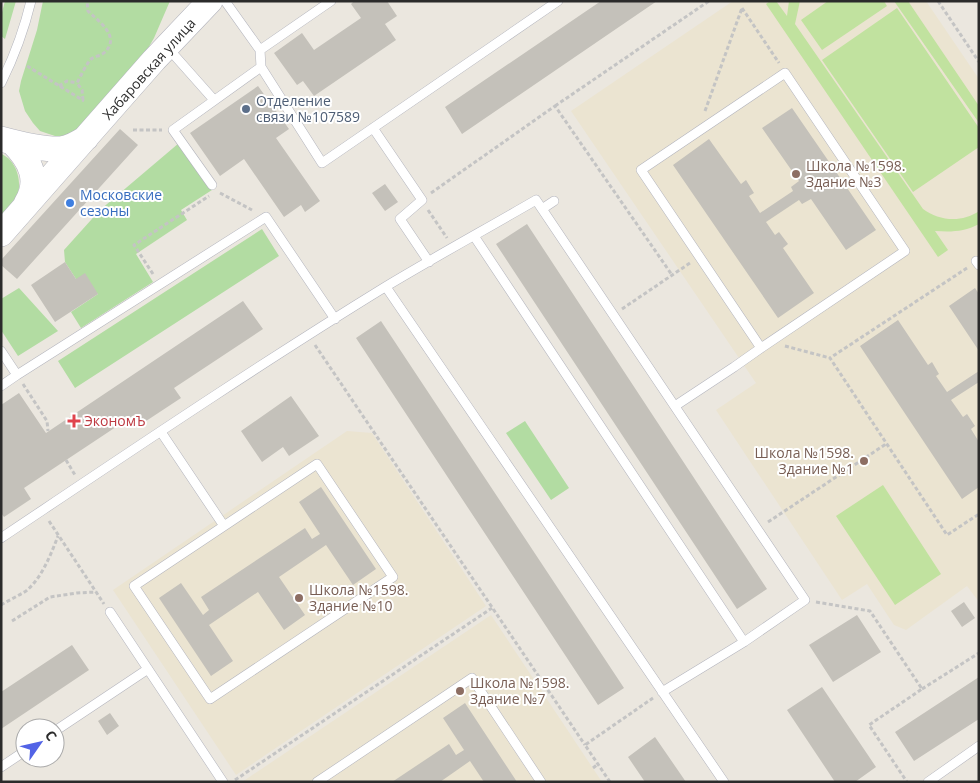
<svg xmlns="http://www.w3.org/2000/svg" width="980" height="783" font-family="'Open Sans',sans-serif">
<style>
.education{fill:#ebe4d1}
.green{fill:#b2dca2}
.pitch{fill:#c1e29f}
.building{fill:#c4c1ba}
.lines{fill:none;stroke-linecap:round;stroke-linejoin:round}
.lane-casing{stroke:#b3b4bd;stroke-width:10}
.secondary-casing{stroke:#b3b4bd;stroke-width:26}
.path{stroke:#c4c4c4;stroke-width:3;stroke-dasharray:4 2.5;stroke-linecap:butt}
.lane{stroke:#fff;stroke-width:9}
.secondary{stroke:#fff;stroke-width:25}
.service-dot{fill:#5c6f8a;stroke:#fff;stroke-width:2}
.education-dot{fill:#8d6e63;stroke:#fff;stroke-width:2}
.shop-dot{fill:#3f7fe0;stroke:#fff;stroke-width:2}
.health-dot{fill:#e0444e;stroke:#fff;stroke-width:2}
.labels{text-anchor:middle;stroke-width:4;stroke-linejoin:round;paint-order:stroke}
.street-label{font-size:14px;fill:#2b2b2b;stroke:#fff}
.service-label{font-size:14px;fill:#4e5e75;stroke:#fff;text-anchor:start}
.education-label{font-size:14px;fill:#785e54;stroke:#fff;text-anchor:start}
.shop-label{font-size:14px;fill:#366cbe;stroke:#fff;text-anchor:start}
.health-label{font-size:14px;fill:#be3a42;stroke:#fff;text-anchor:start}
</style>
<rect width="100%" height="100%" fill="#ebe7df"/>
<path class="education" d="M 733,1 L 926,1 L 979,79 L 979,602 L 967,586 L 906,630 L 894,625 L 867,584 L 842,600 L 716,410 L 756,383 L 571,111 Z
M 347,431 L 372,433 L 486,606 L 236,775 L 113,590 Z
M 491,615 L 602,782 L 242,782 Z"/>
<path class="green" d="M 5,1 L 16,1 L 5,39 L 1,36 L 1,16 Z
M 43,1 L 170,1 L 154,38 L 143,57 L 78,131 L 61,138 L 40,131 L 33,123 L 25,111 L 19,91 L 21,81 L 37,30 Z
M 179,143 L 212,190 L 181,210 L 187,220 L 136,254 L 153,282 L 81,328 L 71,312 L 98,294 L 76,279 L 65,262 L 64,250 L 100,210 Z
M 1,154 C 16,159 23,182 17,196 C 15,203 6,209 1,215 Z
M 262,229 L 279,256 L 75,388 L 58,361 Z
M 19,288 L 58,331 L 18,356 L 1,330 L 1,299 Z
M 525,421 L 569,488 L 551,500 L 506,433 Z"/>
<path class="pitch" d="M 770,1 L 776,1 L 787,16 L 789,1 L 800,1 L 795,24 L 923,209 C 939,221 962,223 979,211 L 979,224 C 964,232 951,232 935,231 L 948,250 L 938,257 L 766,4 Z
M 828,1 L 884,1 L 887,6 L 822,50 L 801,20 Z
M 894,1 L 908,1 L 979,106 L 979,123 Z
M 897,8 L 979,128 L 979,147 L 913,192 L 822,60 Z
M 883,485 L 941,574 L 895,605 L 836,516 Z"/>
<path class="building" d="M 354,1 L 387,1 L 397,16 L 385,24 L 396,40 L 314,96 L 303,81 L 297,85 L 274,53 L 302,33 L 314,50 L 361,18 L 351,4 Z
M 601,1 L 657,1 L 462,134 L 445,107 Z
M 258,86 L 289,129 L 276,138 L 320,201 L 305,212 L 301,205 L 284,217 L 244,159 L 220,176 L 190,133 Z
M 792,108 L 876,230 L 846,250 L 811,199 L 802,204 L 799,200 L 766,222 L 775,235 L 779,232 L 788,244 L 783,248 L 814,293 L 778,318 L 673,165 L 709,139 L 741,184 L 746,180 L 754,193 L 749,196 L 760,213 L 793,191 L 791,187 L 799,181 L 762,128 Z
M 120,129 L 138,145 L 17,279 L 1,265 L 1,260 Z
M 385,184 L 398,202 L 385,211 L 372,193 Z
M 527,224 L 767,589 L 737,609 L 496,244 Z
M 65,262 L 76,279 L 85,273 L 98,294 L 55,322 L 31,285 Z
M 975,288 L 979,294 L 979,351 L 949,306 Z
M 243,301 L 263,329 L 174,388 L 181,398 L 140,425 L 134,415 L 24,488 L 31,499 L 4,517 L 1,513 L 1,405 L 19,393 L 46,433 Z
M 898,320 L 928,365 L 932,362 L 939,374 L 936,376 L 947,392 L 979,371 L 979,382 L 951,400 L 963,417 L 967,414 L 975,426 L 971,429 L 979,442 L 979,487 L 962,499 L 860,346 Z
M 381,321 L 624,688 L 598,705 L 356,338 Z
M 291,396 L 319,436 L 289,456 L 283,447 L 262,462 L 241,431 Z
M 321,487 L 376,569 L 353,585 L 326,545 L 279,577 L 305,615 L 284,630 L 258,592 L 209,625 L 233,661 L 211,676 L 159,598 L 181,583 L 203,615 L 209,610 L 201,597 L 305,528 L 312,539 L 320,534 L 299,502 Z
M 964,602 L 975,618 L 962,627 L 951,611 Z
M 857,615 L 881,652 L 833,682 L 809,645 Z
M 72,645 L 89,670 L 1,729 L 1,692 Z
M 979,677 L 979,719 L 914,761 L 895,732 Z
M 822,687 L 876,767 L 855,782 L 835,782 L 787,710 Z
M 465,703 L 517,782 L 484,782 L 470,761 L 440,782 L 392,782 L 449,744 L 456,755 L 464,750 L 443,718 Z
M 110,713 L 119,726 L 107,735 L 98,721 Z
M 655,737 L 686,782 L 645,782 L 628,757 Z"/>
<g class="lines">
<defs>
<path id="lane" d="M 225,1 L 260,50
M 167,47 L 214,100
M 261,67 L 322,163 L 558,1
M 1,83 C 14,57 24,30 31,1
M 373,128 L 422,200 L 400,219 L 429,262
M 212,185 L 173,130 L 261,67 L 260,50 L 331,1
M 542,209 L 554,201
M 474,236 L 744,642
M 976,261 L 979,265
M 386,287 L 724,782
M 1,351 L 17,375 L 266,217 L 335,319
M 1,386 L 17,375
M 675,406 L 734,367 L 761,348 L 905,251 L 785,73 L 641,170 L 761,348
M 161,432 L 224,526 L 317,464 L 393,577 L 210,699 L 134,586 L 224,526
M 1,538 C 128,453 255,367 385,287 C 435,257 486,229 536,200 L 805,600 L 744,642 L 662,692
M 110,612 L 223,782
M 55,731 L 148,669
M 1,767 L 25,751
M 317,782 L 472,678 L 541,782
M 928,782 L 979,746"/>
<path id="secondary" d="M 1,139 C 16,143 45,150 61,149 C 70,148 78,143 86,138
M 12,142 C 30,160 41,180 26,204
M 1,234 L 154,60 L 210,1"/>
</defs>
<use href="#lane" class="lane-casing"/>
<use href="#secondary" class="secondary-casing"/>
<path class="path" d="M 938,1 L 979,62
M 742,8 L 779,63
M 27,66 L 84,101
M 59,86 L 67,81 L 77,83
M 83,100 L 82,90 L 77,83 C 80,77 87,63 91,59 C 95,56 101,56 105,52 C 121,36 98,21 88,11 L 87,1
M 555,106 L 709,1
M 705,111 L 742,8
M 133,130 L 162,130
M 220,193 L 252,210
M 431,193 L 555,106 L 672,275
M 428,210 L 447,238
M 967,268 L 830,358 L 947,535 L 979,514
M 153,274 L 134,245 L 209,196
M 622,309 L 690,263
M 315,345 L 585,745
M 785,346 L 830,358
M 23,384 L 47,421 L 48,431
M 66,460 L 75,475
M 49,521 L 104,604
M 768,522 L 886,444
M 816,602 L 870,611 L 922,689 L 869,725 L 907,782
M 1,605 C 9,600 18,596 26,591 C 42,578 51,554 58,536
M 12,621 L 50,597 L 77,593 L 96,592
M 922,689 L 979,653
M 593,768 L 598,764
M 235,780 L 492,608
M 610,782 L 585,745 L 653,698"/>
<use href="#lane" class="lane"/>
<use href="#secondary" class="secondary"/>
</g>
<circle class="service-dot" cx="246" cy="109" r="5"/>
<g class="education-dot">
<circle cx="796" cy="174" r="5"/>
<circle cx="864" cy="461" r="5"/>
<circle cx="299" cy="598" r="5"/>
<circle cx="460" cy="691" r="5"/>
</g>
<circle class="shop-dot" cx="70" cy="203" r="5"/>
<path class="health-dot" d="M71.5 413.5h5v5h5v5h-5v5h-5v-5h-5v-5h5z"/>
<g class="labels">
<g class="street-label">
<text transform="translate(149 69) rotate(-48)" y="5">Хабаровская улица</text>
</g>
<g class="service-label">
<text x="256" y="106">Отделение<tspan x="256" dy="16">связи №107589</tspan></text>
</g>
<g class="education-label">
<text x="806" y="171">Школа №1598.<tspan x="806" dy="16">Здание №3</tspan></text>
<text x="854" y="458" text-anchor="end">Школа №1598.<tspan x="854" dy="16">Здание №1</tspan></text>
<text x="309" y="595">Школа №1598.<tspan x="309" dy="16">Здание №10</tspan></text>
<text x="470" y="688">Школа №1598.<tspan x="470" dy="16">Здание №7</tspan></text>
</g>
<g class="shop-label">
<text x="80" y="200">Московские<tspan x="80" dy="16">сезоны</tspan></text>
</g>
<g class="health-label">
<text x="84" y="426">ЭкономЪ</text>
</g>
</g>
<rect width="980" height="783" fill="none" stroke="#2b2b2b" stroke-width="5"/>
<g transform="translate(40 743) rotate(56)"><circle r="24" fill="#ffffff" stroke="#aaaaaa"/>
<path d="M0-4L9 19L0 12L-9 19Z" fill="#5263e6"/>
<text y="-8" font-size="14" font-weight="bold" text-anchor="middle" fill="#2b2b2b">С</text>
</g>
</svg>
